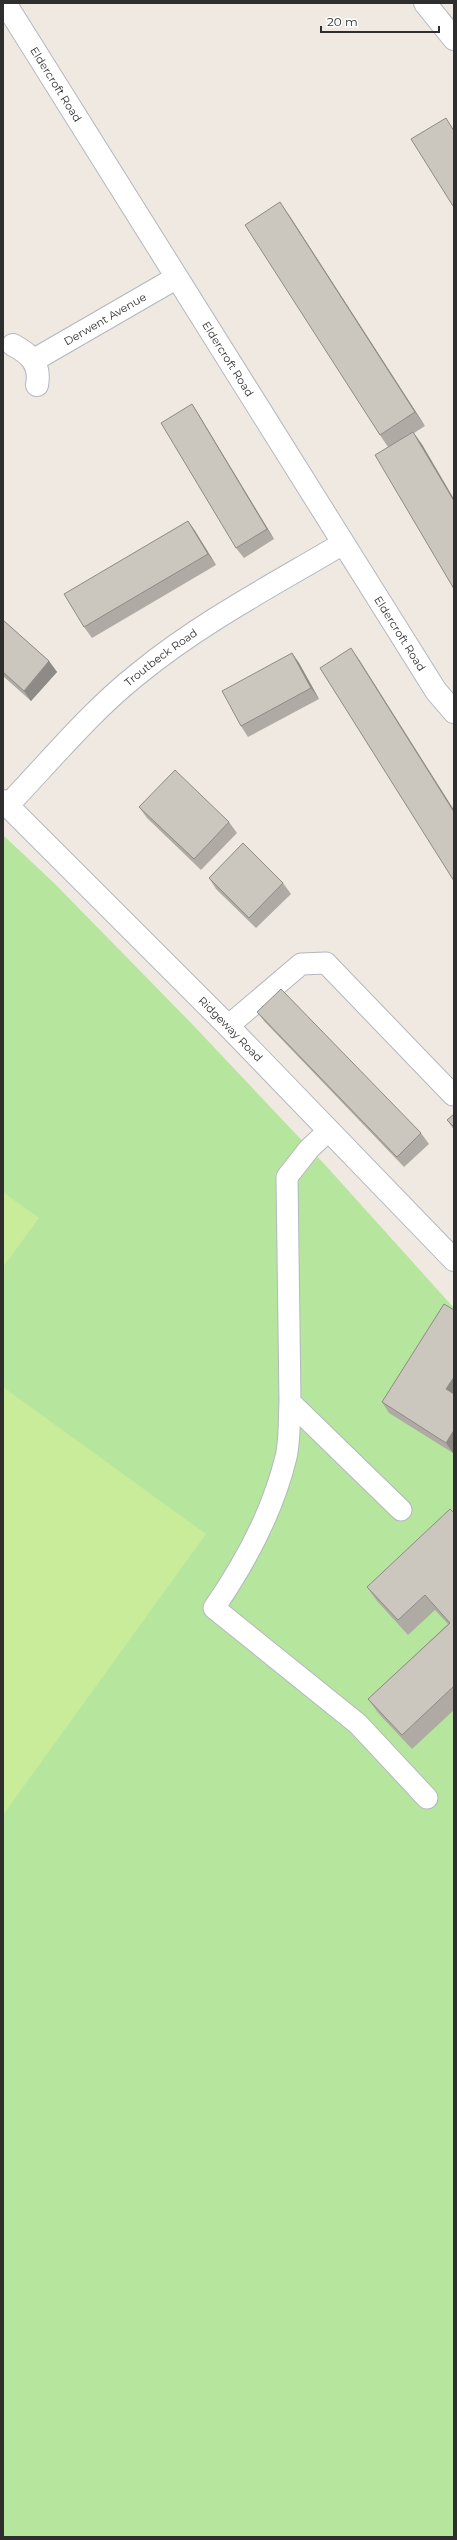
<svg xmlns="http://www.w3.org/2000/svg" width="457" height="2540" font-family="Montserrat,sans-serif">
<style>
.green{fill:#b6e59e}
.pitch{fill:#c9ec9a}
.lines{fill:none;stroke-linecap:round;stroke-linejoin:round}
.lane-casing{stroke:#b4b7c1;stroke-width:23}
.street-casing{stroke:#b4b7c1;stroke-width:24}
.lane{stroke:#fff;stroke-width:21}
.street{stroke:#fff;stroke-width:22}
.wall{fill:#afaba4}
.shaded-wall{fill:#8e8b86}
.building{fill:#cbc7bf;stroke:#8e8b86}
.labels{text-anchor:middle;stroke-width:3;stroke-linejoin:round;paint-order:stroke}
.street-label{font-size:11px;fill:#2e2e2e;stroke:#fff}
</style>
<rect width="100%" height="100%" fill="#efe9e1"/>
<path class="green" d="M 3,835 L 55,884 L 192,1024 L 327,1167 L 454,1308 L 454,2537 L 3,2537 Z"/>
<path class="pitch" d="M 3,1192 L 39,1218 L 3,1267 Z
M 3,1387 L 206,1534 L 3,1815 Z"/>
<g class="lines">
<defs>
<path id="lane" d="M 228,1026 L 301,964 L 326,963 L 453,1095
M 329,1130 L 309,1149 L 287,1177 L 290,1402 L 401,1510
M 290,1402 C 289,1420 290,1440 286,1457 C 273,1511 245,1563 214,1608 L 358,1724 L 427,1798"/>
<g id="street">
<path id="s1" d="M 5,3 L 436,691 L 454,712"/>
<path d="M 425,3 L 454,39"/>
<path d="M 13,345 C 30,354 41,364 37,385"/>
<path id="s2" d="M 34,360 L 176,278"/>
<path id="s3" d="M 3,801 L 228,1026 L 454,1260"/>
<path id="s4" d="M 8,805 C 50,761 90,712 138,674 C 200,623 273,585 342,544"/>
</g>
</defs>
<use href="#lane" class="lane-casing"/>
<use href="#street" class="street-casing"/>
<use href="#lane" class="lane"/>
<use href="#street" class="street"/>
</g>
<path class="wall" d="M 289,215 L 425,426 L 414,433 L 423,446 L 388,447 L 380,435 Z
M 192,404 L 199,415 L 274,539 L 244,558 L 236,548 Z
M 188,521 L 195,531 L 216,565 L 92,638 L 84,627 Z
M 3,620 L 49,661 L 57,672 L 31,701 L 3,676 Z
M 292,653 L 299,663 L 319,699 L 248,737 L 241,726 Z
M 139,807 L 229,822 L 237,833 L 201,870 L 147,818 Z
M 209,878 L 283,883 L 291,894 L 256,928 L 216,889 Z
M 257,1012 L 421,1133 L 429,1144 L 404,1167 L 265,1022 Z
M 454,1114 L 454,1130 L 447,1120 Z
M 454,1310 L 453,1453 L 389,1413 L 382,1402 Z
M 454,1513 L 454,1710 L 412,1749 L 379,1714 L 368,1699 L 448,1624 L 435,1610 L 408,1635 L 377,1601 L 367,1587 Z"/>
<path class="shaded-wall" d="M 280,202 L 289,215 L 425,426 L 415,412 Z
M 192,404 L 199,415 L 274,539 L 267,529 Z
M 413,432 L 423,446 L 454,499 L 454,501 Z
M 188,521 L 195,531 L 216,565 L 208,554 Z
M 351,648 L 360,661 L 454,810 L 454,812 Z
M 292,653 L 299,663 L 319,699 L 311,688 Z
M 49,661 L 57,672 L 31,701 L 24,691 Z
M 454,1377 L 454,1399 L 446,1389 Z
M 454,1430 L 454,1452 L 453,1453 L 446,1443 Z"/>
<path class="building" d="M 446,118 L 454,131 L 454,205 L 453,206 L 411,139 Z
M 280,202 L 415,412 L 380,435 L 245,225 Z
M 192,404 L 267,529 L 236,548 L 161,423 Z
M 413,432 L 454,501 L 454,589 L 375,455 Z
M 188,521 L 208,554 L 84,627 L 64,594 Z
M 3,620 L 49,661 L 24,691 L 3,672 Z
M 351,648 L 454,812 L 454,881 L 320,668 Z
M 292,653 L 311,688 L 241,726 L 222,691 Z
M 175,770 L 229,822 L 194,859 L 139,807 Z
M 243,843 L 283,883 L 249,918 L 209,878 Z
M 281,989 L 421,1133 L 397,1157 L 257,1012 Z
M 454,1114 L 454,1127 L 447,1120 Z
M 444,1304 L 454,1310 L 454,1377 L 446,1389 L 454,1394 L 454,1430 L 446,1443 L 382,1402 Z
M 450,1509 L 454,1513 L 454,1686 L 402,1735 L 368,1699 L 450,1623 L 425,1595 L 398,1620 L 367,1587 Z"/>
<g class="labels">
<g class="street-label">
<text dy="4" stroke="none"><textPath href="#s1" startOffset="96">Eldercroft Road</textPath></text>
<text dy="4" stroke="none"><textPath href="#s2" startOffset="82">Derwent Avenue</textPath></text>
<text dy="4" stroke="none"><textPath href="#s1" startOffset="420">Eldercroft Road</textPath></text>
<text dy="4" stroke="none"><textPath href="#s1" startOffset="744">Eldercroft Road</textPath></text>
<text dy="4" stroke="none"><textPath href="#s4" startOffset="213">Troutbeck Road</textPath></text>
<text dy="4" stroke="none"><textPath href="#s3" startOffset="322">Ridgeway Road</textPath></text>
</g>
</g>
<rect width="457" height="2540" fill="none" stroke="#2e2e2e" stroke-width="8"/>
<path d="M321 26v6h118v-6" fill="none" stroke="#2e2e2e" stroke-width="2"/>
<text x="327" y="26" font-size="12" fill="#2e2e2e" stroke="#ffffff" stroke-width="3" paint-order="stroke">20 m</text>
</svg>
